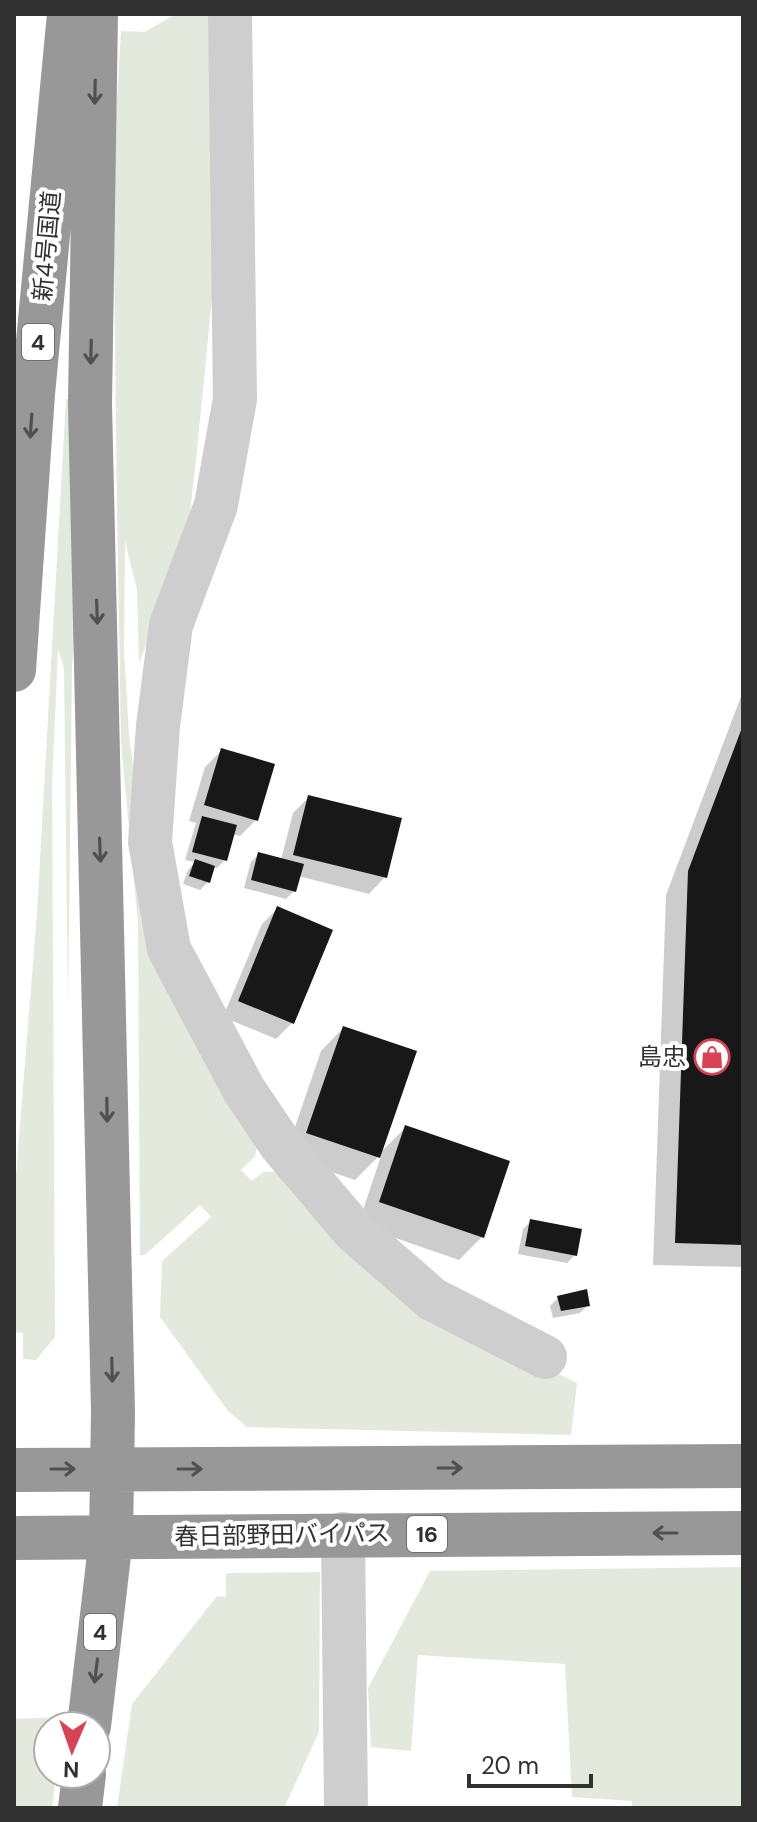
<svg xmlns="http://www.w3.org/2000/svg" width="757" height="1822" font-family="'DM Sans','Noto Sans JP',sans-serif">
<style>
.green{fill:#e4e9dd}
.shadow{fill:#0003}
.building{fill:#181818}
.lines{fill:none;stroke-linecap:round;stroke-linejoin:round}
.minor{stroke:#cecece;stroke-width:44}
.highway{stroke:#989898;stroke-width:44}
.oneway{stroke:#505050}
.labels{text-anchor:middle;stroke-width:8;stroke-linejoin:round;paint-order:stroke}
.shield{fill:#fff;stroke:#6f6f6f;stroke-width:2}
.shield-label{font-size:22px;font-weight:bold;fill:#313131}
.street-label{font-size:24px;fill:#313131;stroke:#fff}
.poi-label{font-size:24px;fill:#313131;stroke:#fff;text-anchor:end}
</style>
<rect width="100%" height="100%" fill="#fff"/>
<path class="green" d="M 175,14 L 212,14 L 215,269 L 196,460 L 186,546 L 139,663 L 137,590 L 125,541 L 124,650 L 129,735 L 145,857 L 259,1138 L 255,1156 L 241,1170 L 252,1181 L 263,1172 L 287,1171 L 512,1351 L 577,1383 L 571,1435 L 247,1427 L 228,1411 L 160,1317 L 162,1261 L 211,1217 L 200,1205 L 145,1255 L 140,1255 L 138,923 L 121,743 L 117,507 L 113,169 L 121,31 L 145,32 Z
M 66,399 L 71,400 L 78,587 L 72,668 L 68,1007 L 64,669 L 58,649 L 52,784 L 55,1337 L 36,1360 L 23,1359 L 23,1333 L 14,1332 L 14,1199 L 37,913 Z
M 743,1567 L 743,1808 L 632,1808 L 632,1801 L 572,1797 L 565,1664 L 418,1655 L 411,1751 L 371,1747 L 368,1688 L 430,1571 Z
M 320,1572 L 319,1732 L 284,1808 L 117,1808 L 132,1704 L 217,1596 L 226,1597 L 226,1573 Z
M 61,1717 L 60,1726 L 48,1726 L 48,1774 L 56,1774 L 52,1808 L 14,1808 L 14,1719 Z"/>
<path class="shadow" d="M 743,691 L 743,1267 L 653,1265 L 666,895 Z
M 222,750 L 256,820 L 240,836 L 232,834 L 225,860 L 217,868 L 213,867 L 208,882 L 200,890 L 183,884 L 188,870 L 195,862 L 185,860 L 196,823 L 189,821 L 205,767 Z
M 309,797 L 385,877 L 369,894 L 298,876 L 294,891 L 286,899 L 244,888 L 251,862 L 259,854 L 281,860 L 293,813 Z
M 278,908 L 292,1023 L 276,1039 L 223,1017 L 262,924 Z
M 343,1028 L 379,1154 L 406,1127 L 482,1237 L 459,1260 L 358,1225 L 382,1153 L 355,1180 L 285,1156 L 321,1051 Z
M 531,1221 L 575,1255 L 567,1263 L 518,1254 L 523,1229 Z
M 558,1298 L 588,1305 L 580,1313 L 553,1318 L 550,1306 Z"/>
<path class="building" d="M 743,725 L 743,1245 L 675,1243 L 688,871 Z
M 221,748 L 275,764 L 258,821 L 204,805 Z
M 308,795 L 402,818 L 387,878 L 293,855 Z
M 202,816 L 237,825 L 227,861 L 192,852 Z
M 258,852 L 304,864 L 296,892 L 251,880 Z
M 195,859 L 215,866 L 210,883 L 189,876 Z
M 277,906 L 333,930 L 294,1024 L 238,1001 Z
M 343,1026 L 417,1051 L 380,1158 L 306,1133 Z
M 405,1125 L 510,1161 L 484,1238 L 379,1202 Z
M 530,1219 L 582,1229 L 577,1256 L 525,1246 Z
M 587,1289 L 590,1306 L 561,1311 L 557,1296 Z"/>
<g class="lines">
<path class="minor" d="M 230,14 L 235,399 L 216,505 L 171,625 L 158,726 L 150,842 L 169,949 L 244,1090 L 281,1145 L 354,1231 L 432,1299 L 545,1357
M 343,1534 L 346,1808"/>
<path class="highway" d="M 14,670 L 33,394 L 69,14
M 14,1470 L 743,1466
M 14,1538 L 743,1533
M 89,1726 L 111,1538 L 113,1412 L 90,404 L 96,14
M 80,1808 L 84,1774"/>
</g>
<defs><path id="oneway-shaft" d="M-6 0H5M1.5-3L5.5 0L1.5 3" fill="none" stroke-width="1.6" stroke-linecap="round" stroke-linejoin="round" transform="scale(2)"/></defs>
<g class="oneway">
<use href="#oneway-shaft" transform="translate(95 92) rotate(91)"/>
<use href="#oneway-shaft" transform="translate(91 352) rotate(91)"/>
<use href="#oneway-shaft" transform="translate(31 426) rotate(94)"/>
<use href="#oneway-shaft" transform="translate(97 612) rotate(88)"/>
<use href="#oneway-shaft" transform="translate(100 850) rotate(88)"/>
<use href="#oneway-shaft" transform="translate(107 1110) rotate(89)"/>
<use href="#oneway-shaft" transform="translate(112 1370) rotate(89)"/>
<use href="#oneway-shaft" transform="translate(450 1468)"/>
<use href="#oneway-shaft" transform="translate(63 1469)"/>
<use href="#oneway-shaft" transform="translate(190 1469)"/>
<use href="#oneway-shaft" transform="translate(665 1533) rotate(180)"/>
<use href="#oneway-shaft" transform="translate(96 1671) rotate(97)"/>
</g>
<defs>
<symbol id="shop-ring" viewBox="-11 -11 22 22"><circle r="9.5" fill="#fff" stroke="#d84254" stroke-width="1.5"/><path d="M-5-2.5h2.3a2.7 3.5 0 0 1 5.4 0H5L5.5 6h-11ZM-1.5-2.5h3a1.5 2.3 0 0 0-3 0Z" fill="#d84254"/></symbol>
</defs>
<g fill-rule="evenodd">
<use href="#shop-ring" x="692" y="1037" width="40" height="40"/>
</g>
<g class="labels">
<g class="shield">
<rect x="22" y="324" width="32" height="36" rx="6"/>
<rect x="407" y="1516" width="40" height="36" rx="6"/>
<rect x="84" y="1614" width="32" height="36" rx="6"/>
</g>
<g class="shield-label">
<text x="38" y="350">4</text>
<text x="427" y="1542">16</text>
<text x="100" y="1640">4</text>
</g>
<g class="street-label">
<text transform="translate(47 246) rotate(-85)" y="8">新4号国道</text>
<text transform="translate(282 1535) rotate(-1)" y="8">春日部野田バイパス</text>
</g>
<g class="poi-label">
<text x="686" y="1065">島忠</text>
</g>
</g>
<rect width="757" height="1822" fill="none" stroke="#313131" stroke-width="32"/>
<g transform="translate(72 1750) rotate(182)"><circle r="38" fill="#ffffff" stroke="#adadad" stroke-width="2"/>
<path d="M0-6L14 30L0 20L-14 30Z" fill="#d84254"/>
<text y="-12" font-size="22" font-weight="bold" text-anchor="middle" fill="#313131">N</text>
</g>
<path d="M469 1774v12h122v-12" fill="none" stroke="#313131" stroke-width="4"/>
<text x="481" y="1774" font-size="24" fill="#313131" stroke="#ffffff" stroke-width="6" paint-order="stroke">20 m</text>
</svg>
